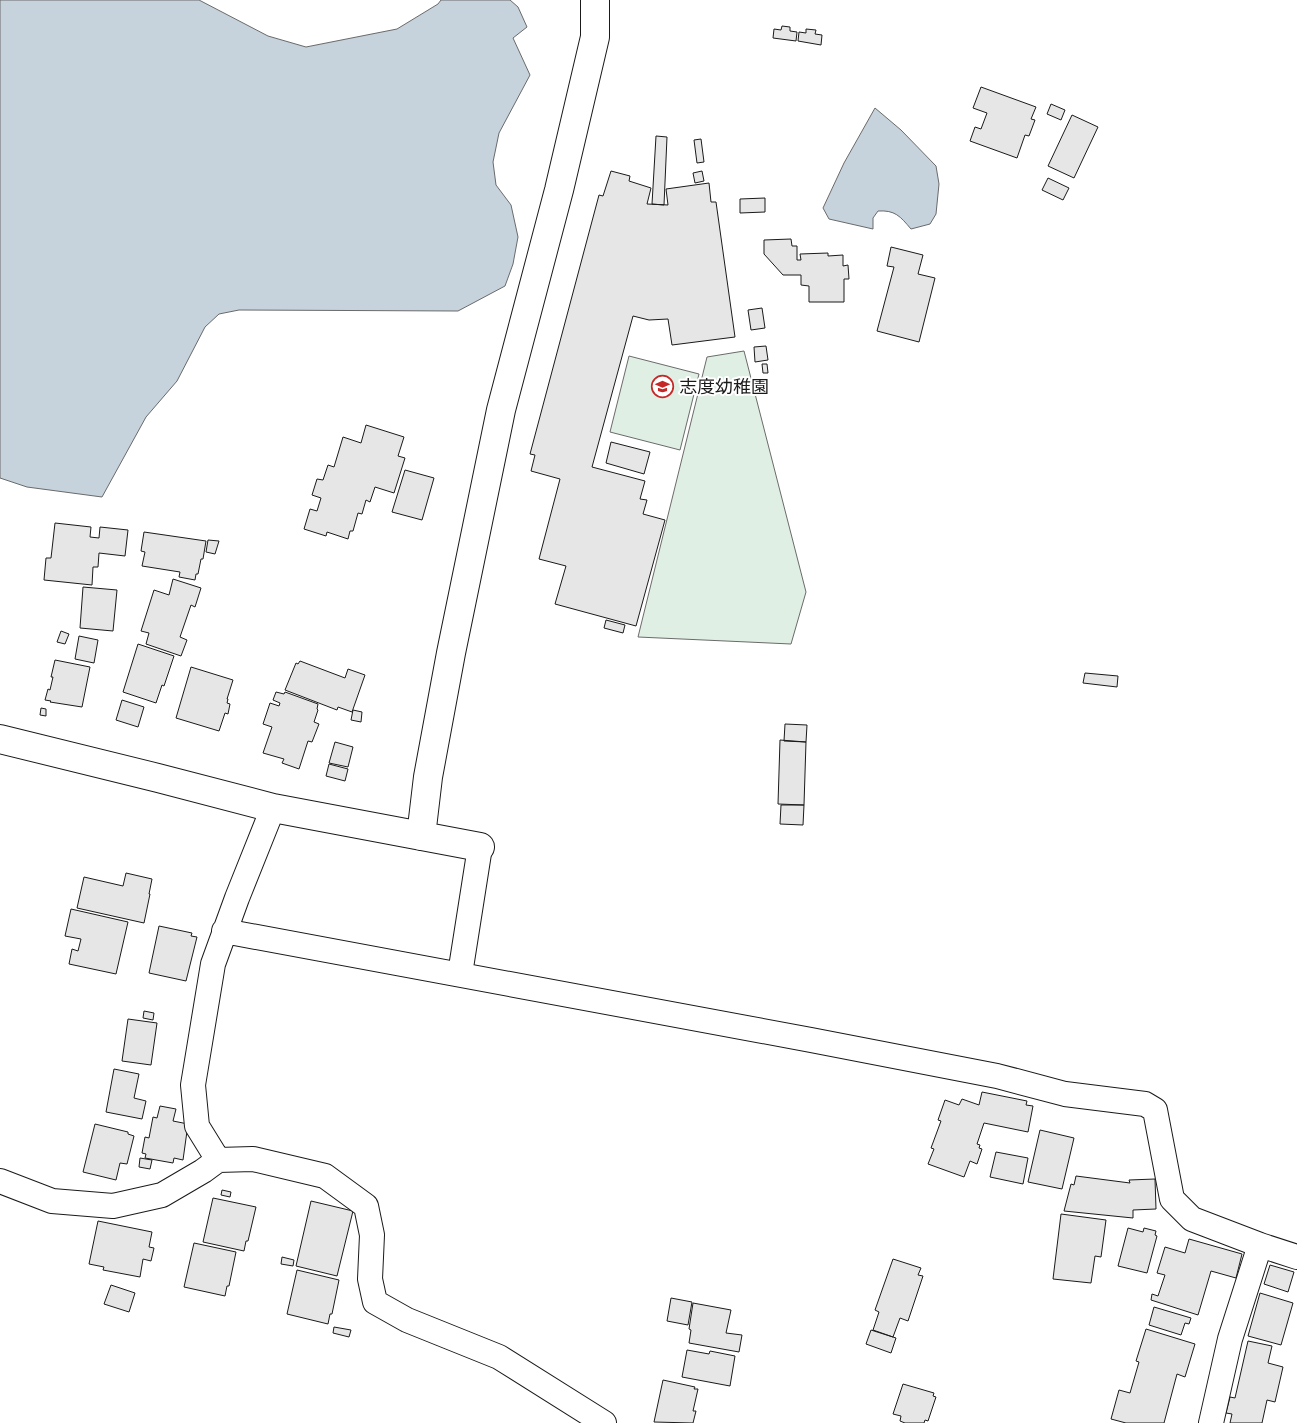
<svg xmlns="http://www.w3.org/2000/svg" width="1297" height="1423" font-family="'Fira Sans Condensed','Noto Sans JP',sans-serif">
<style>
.green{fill:#e0efe3;stroke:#6a6a6a}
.water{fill:#c6d2dc;stroke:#6a6a6a}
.building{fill:#e6e6e6;stroke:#1a1a1a}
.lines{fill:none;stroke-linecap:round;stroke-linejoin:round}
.minor-casing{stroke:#1a1a1a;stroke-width:26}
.tertiary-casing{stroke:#1a1a1a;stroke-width:30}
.minor{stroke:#fff;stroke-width:24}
.tertiary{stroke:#fff;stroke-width:28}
.labels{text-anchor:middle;stroke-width:4;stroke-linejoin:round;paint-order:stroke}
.poi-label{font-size:18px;fill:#1a1a1a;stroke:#fff;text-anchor:start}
</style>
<rect width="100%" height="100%" fill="#fff"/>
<path class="green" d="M 744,351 L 806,592 L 791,644 L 638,637 L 707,357 Z
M 629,356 L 699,374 L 680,450 L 610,432 Z"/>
<path class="water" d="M 0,0 L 199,0 L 268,36 L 306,47 L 397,29 L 438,4 L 441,0 L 510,0 L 518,7 L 527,27 L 513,38 L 530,75 L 499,133 L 493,162 L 496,185 L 511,205 L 518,237 L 513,264 L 505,286 L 458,311 L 239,310 L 219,314 L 205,327 L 177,381 L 146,417 L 102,497 L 27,487 L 0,478 Z
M 875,108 L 901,130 L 936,166 L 939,184 L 936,214 L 930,224 L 911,229 C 900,216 895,210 878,211 L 873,218 L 873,229 L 829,219 L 823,208 L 844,163 Z"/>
<path class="building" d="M 782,26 L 790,27 L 790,31 L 797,32 L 796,41 L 773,38 L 774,29 L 781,30 Z
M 806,29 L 816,30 L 815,34 L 822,35 L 821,45 L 798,41 L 799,32 L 806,33 Z
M 981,87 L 1036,107 L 1031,119 L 1035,120 L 1029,136 L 1025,135 L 1017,158 L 970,141 L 975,127 L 981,129 L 987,113 L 973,108 Z
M 1051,104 L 1065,110 L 1061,120 L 1047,114 Z
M 1072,115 L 1098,127 L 1074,178 L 1048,166 Z
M 656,136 L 667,137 L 664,205 L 652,204 Z
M 701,139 L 704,162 L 697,163 L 694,140 Z
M 611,171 L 630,176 L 629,181 L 651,188 L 647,204 L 668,205 L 666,189 L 709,183 L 711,202 L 716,202 L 735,337 L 672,345 L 668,319 L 649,320 L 633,316 L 592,467 L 645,481 L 640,499 L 647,500 L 643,514 L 665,520 L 636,626 L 555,604 L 566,566 L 539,559 L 560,479 L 531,471 L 535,455 L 530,454 L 599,195 L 603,196 Z
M 702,171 L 704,181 L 695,183 L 693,173 Z
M 1048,178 L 1069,188 L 1063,200 L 1042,190 Z
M 765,198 L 765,212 L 740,213 L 740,199 Z
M 791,239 L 792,246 L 797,246 L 797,260 L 801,260 L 800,254 L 828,253 L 828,256 L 843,255 L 843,266 L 848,265 L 849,279 L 844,279 L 844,302 L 809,302 L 809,286 L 801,285 L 801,275 L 783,275 L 764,254 L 764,240 Z
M 891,247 L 923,255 L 918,274 L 935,278 L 919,342 L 877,331 L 894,267 L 887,266 Z
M 762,308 L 765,328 L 751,330 L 748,310 Z
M 766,346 L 768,360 L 755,362 L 754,347 Z
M 762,364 L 767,364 L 768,373 L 763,373 Z
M 366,425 L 404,437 L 398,456 L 405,458 L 394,493 L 375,487 L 370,502 L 366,500 L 362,514 L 358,513 L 353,531 L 350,531 L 348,539 L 327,532 L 326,536 L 304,529 L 310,509 L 317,511 L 321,498 L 312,495 L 317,479 L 323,480 L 328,465 L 334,467 L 343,437 L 361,443 Z
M 611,442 L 650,452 L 644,474 L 606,463 Z
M 405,470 L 434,478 L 422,520 L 392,512 Z
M 55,523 L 91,527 L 90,537 L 99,538 L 100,527 L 128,530 L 125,556 L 99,553 L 98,567 L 93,567 L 92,585 L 44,580 L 46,558 L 51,558 Z
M 144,532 L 206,541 L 203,559 L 201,559 L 198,574 L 196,574 L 195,580 L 179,577 L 180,572 L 142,566 L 145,552 L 141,551 Z
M 208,540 L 219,541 L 215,554 L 206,552 Z
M 173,579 L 201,588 L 195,607 L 191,605 L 180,637 L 187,640 L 181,656 L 146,644 L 149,633 L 141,631 L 154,590 L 169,595 Z
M 83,587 L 117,590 L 113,631 L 80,628 Z
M 606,620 L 625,625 L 623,633 L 604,628 Z
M 61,631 L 69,634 L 65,644 L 57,642 Z
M 79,636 L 98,640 L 94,663 L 75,659 Z
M 138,644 L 174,656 L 164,686 L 162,685 L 156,703 L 123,692 Z
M 55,660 L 90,667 L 82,707 L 50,702 L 51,701 L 45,700 L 48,689 L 50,690 L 53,677 L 51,677 Z
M 300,661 L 345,678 L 348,669 L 365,675 L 352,712 L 338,707 L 337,710 L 285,690 L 296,663 L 298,664 Z
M 191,667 L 233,680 L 227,699 L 228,699 L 227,703 L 230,704 L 228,714 L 225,713 L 219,731 L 176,718 Z
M 1085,673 L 1118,676 L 1117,687 L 1083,683 Z
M 276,692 L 284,694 L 285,692 L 318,704 L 317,709 L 318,710 L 314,722 L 319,724 L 312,742 L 308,741 L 299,769 L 282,763 L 284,759 L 263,753 L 272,727 L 263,724 L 270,703 L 279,706 L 280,703 L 273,700 Z
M 122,700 L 144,707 L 138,727 L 116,720 Z
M 41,708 L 46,709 L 46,716 L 40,715 Z
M 353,710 L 362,712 L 361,722 L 351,720 Z
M 785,724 L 807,725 L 806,742 L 784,741 Z
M 780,740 L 806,742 L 804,805 L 778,804 Z
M 335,742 L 353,747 L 348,767 L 329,763 Z
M 329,764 L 348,769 L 345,781 L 326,776 Z
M 781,805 L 804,805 L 803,825 L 780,824 Z
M 126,873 L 152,879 L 149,894 L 150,894 L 144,923 L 77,908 L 84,877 L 123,886 Z
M 71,909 L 128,922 L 116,974 L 69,964 L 72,949 L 78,951 L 81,939 L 65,936 Z
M 159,926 L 192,933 L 191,936 L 197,937 L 186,981 L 149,973 Z
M 144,1011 L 154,1013 L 153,1020 L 143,1018 Z
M 128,1019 L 157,1023 L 151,1065 L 122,1061 Z
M 114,1069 L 139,1074 L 134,1098 L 146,1101 L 142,1119 L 106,1112 Z
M 982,1092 L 1027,1101 L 1026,1105 L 1033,1106 L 1028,1132 L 984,1123 L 977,1144 L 980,1145 L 979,1148 L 982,1149 L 977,1164 L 970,1161 L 964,1177 L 928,1164 L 934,1149 L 931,1148 L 941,1121 L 938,1120 L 945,1100 L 959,1105 L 962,1099 L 979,1105 Z
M 160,1106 L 176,1109 L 173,1121 L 188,1124 L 183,1160 L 174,1158 L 173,1163 L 145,1158 L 146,1154 L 142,1153 L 145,1137 L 149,1138 L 153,1117 L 157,1118 Z
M 95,1124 L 128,1132 L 128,1134 L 134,1136 L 127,1164 L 120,1163 L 116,1180 L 83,1172 Z
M 1040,1130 L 1074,1138 L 1062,1189 L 1028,1182 Z
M 996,1152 L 1028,1158 L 1023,1184 L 990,1177 Z
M 140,1158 L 152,1160 L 150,1169 L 139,1167 Z
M 1076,1176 L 1130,1183 L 1129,1180 L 1155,1179 L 1156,1209 L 1133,1210 L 1133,1218 L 1064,1211 L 1071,1184 L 1074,1185 Z
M 222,1190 L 231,1192 L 230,1197 L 221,1195 Z
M 213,1198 L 256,1207 L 248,1241 L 246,1241 L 244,1251 L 203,1242 Z
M 311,1201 L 353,1211 L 337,1276 L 296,1266 Z
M 1061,1214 L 1106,1220 L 1101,1257 L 1095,1256 L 1091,1283 L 1053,1279 Z
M 98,1221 L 152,1232 L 149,1247 L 154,1248 L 151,1261 L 143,1259 L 140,1277 L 103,1270 L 104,1267 L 89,1264 Z
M 1128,1228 L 1143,1232 L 1144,1228 L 1156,1231 L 1155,1235 L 1157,1236 L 1147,1273 L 1118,1266 Z
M 1189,1239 L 1242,1254 L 1236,1278 L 1211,1271 L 1198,1315 L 1151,1300 L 1152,1294 L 1158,1296 L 1165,1275 L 1157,1273 L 1165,1247 L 1185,1253 Z
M 194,1243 L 236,1252 L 229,1286 L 227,1286 L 225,1296 L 184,1287 Z
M 282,1257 L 294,1260 L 293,1266 L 281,1264 Z
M 893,1259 L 921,1268 L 918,1275 L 923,1276 L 908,1321 L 900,1318 L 893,1337 L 873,1330 L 879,1312 L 875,1310 Z
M 1270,1265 L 1294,1272 L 1288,1292 L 1264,1284 Z
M 297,1270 L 339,1280 L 332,1314 L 330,1314 L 328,1324 L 287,1314 Z
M 111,1285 L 135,1293 L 129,1312 L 104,1304 Z
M 1260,1293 L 1293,1303 L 1281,1345 L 1248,1336 Z
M 671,1298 L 692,1302 L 688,1325 L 667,1321 Z
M 693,1303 L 731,1310 L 726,1333 L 742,1335 L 739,1352 L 689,1343 L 691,1330 L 689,1329 Z
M 1154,1307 L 1191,1318 L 1189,1324 L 1185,1323 L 1181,1335 L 1149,1325 Z
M 334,1327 L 351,1330 L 349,1337 L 333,1333 Z
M 1146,1329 L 1195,1344 L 1185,1377 L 1177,1374 L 1164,1423 L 1126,1423 L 1111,1419 L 1119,1390 L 1130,1393 L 1139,1362 L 1136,1361 Z
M 871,1330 L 896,1338 L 891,1353 L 866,1344 Z
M 1248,1341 L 1272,1346 L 1268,1363 L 1283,1367 L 1275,1402 L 1267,1400 L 1262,1423 L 1230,1423 L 1232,1414 L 1226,1413 L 1230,1397 L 1235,1398 Z
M 687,1350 L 709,1354 L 710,1351 L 735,1356 L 730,1386 L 682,1377 Z
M 663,1380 L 695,1387 L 694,1389 L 698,1389 L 693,1411 L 696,1411 L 693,1423 L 654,1422 Z
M 903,1384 L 934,1393 L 933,1396 L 936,1397 L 928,1421 L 925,1420 L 924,1423 L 905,1423 L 900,1421 L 901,1416 L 893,1414 Z"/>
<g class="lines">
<defs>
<path id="minor" d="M 224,931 L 811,1040 L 997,1076 L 1065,1094 L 1145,1104 L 1155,1110 L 1172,1199 L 1192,1219 L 1260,1245 L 1297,1257
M 460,974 L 480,847
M 218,1160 L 197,1126 L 193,1085 L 213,964 L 237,898 L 273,808
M 0,1181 L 52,1201 L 113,1206 L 162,1195 L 203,1171 L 218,1160 L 253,1159 L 325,1176 L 366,1206 L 372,1235 L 370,1279 L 375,1302 L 407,1320 L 499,1357 L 604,1423
M 1211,1423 L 1230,1339 L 1260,1245"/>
<path id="tertiary" d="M 0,739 L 158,778 L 273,808 L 480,847
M 421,836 L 428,777 L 451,653 L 501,410 L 559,190 L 595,37 L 595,0"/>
</defs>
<use href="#minor" class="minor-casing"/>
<use href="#tertiary" class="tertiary-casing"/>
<use href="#minor" class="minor"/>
<use href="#tertiary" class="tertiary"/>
</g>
<defs>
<symbol id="school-ring" viewBox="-11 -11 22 22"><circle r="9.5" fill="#fff" stroke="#c62828" stroke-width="1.5"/><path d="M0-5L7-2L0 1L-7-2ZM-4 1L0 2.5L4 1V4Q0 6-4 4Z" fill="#c62828"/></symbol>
</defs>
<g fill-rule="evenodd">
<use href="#school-ring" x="650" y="374" width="25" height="25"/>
</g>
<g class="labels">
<g class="poi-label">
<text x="679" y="393">志度幼稚園</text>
</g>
</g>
</svg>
